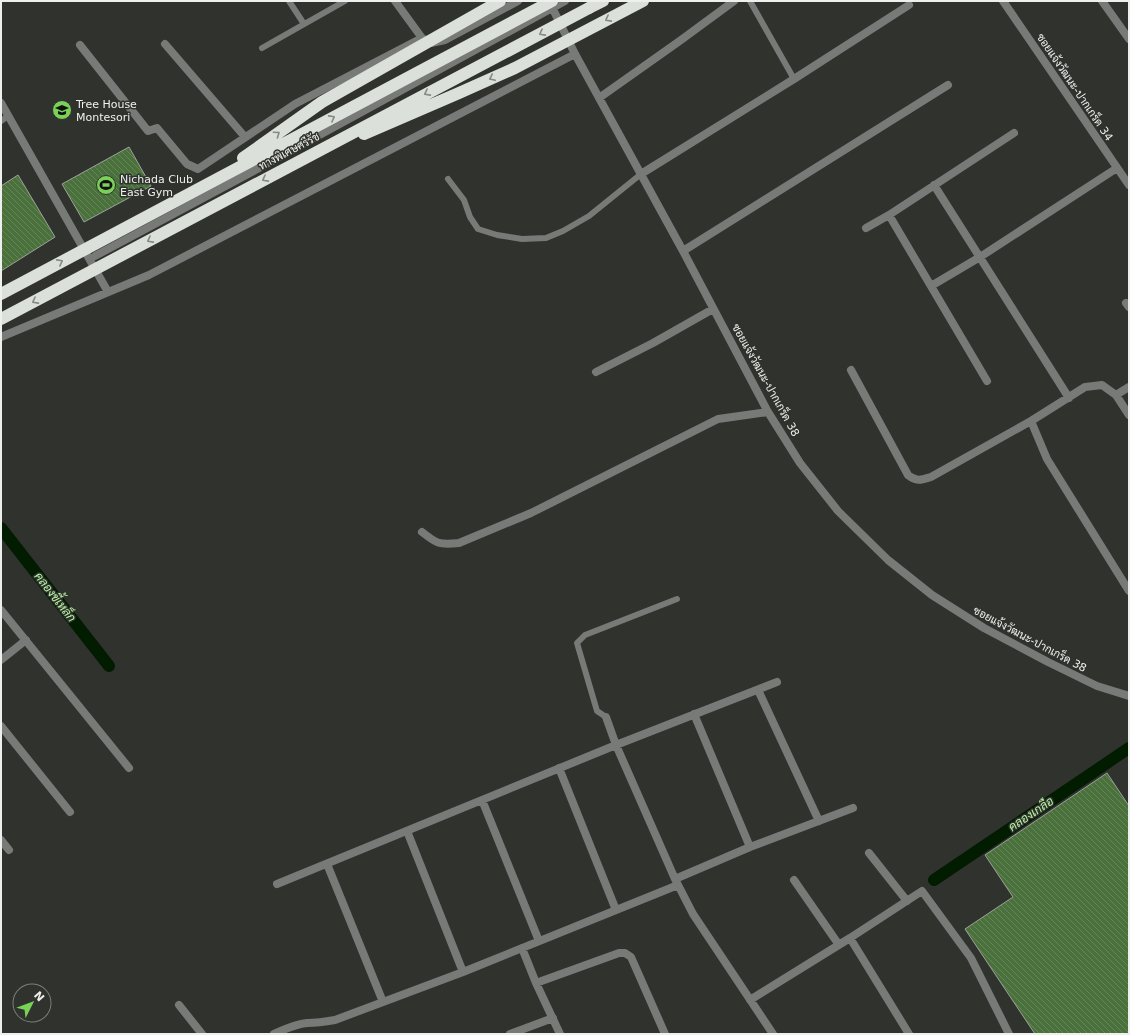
<svg xmlns="http://www.w3.org/2000/svg" width="1130" height="1035" font-family="'DejaVu Sans',Sarabun,sans-serif">
<style>
.lines{fill:none;stroke-linecap:round;stroke-linejoin:round}
.canal{stroke:#021c00;stroke-width:12}
.building{fill:url(#building-back-hatch);stroke:#9ea29c}
.lane{stroke:#787a78;stroke-width:6}
.street{stroke:#787a78;stroke-width:8}
.highway{stroke:#dce0db;stroke-width:12}
.highway-bridge{stroke:#dce0db;stroke-width:12}
.oneway{stroke:#868984}
.labels{text-anchor:middle;stroke-width:3;stroke-linejoin:round;paint-order:stroke}
.street-label{font-size:11px;fill:#edf0ed;stroke:#2f322d}
.poi-label{font-size:11px;fill:#edf0ed;stroke:#2f322d;text-anchor:start}
.water-label{font-size:12px;font-style:italic;fill:#baf5a6;stroke:#2f322d}
</style>
<defs>
<pattern id="building-back-hatch" width="6" height="6" patternUnits="userSpaceOnUse"><rect width="6" height="6" fill="#4a703c"/><path d="M-1 5l2 2M0 0l6 6M5-1l2 2" fill="none" stroke="#648558"/></pattern>
</defs>
<rect width="100%" height="100%" fill="#2f322d"/>
<g class="lines">
<path class="canal" d="M 1,528 L 109,666
M 934,880 L 1129,748"/>
</g>
<path class="building" d="M 129,147 L 151,186 L 84,222 L 62,184 Z
M 18,175 L 55,237 L 1,271 L 1,186 Z
M 1107,773 L 1129,806 L 1129,1034 L 1035,1034 L 965,929 L 1013,897 L 985,855 Z"/>
<g class="lines">
<path class="lane" d="M 289,1 L 304,24
M 750,1 L 794,79
M 262,48 L 345,1
M 1,121 L 8,116
M 448,179 L 464,200 L 470,217 L 478,229 L 497,235 L 522,239 L 546,238 L 563,231 L 589,216 L 641,174
M 606,717 L 597,711 L 577,643 L 585,635 L 677,599"/>
<path class="street" d="M 395,1 L 422,38 L 431,43 L 445,40 L 518,1
M 549,1 L 575,54 L 683,251 L 768,412 L 800,463 L 838,511 L 888,560 L 932,595 L 984,628 L 1048,662 L 1097,686 L 1129,696
M 1003,1 L 1129,185
M 1102,1 L 1129,39
M 165,44 L 245,137
M 80,45 L 148,131 L 157,128 L 187,164 L 198,169 L 295,104 L 422,38
M 599,98 L 681,40 L 734,1
M 1,103 L 108,292
M 641,174 L 794,79 L 909,5
M 934,185 L 1069,398
M 889,215 L 987,381
M 866,228 L 889,215 L 1014,133
M 683,251 L 948,85
M 95,256 L 272,161 L 565,1
M 931,286 L 980,257 L 1117,168
M 1126,303 L 1129,307
M 1,337 L 149,275 L 575,54
M 851,370 L 908,475 C 917,482 921,480 931,477 L 1031,421 L 1085,387 L 1102,385 L 1116,395 L 1129,415
M 596,372 L 653,343 L 713,309
M 1116,395 L 1129,387
M 1031,421 L 1047,459 L 1129,591
M 422,532 C 437,544 439,545 459,543 L 531,513 L 718,419 L 768,412
M 1,610 L 129,768
M 1,660 L 26,640
M 758,690 L 819,821
M 694,714 L 750,847
M 606,717 L 616,745 L 675,879 L 693,914 L 773,1034
M 1,726 L 70,812
M 559,768 L 616,910
M 482,800 L 539,941
M 407,831 L 463,972
M 1,840 L 9,850
M 869,853 L 907,901
M 327,864 L 383,1002
M 675,879 L 750,847 L 853,808
M 794,880 L 839,945
M 277,884 L 616,745 L 777,682
M 850,938 L 909,1034
M 522,948 L 536,983 L 560,1034
M 536,983 L 619,953 L 625,953 L 631,957 L 665,1034
M 750,1000 L 850,938 L 922,891 L 971,958 L 1009,1034
M 179,1005 L 202,1034
M 274,1034 C 285,1029 295,1024 307,1023 C 318,1023 324,1022 335,1020 L 463,972 L 678,885
M 510,1034 L 553,1018"/>
<path class="highway" d="M 589,8 L 603,1"/>
<path class="highway-bridge" d="M 364,134 L 459,93 L 515,68 L 643,1
M 243,158 L 322,102 L 500,1
M 1,294 L 552,1
M 1,319 L 589,8"/>
</g>
<defs><path id="oneway-chevron" d="M-2-3.5L2.5 0L-2 3.5" fill="none" stroke-width="1.6" stroke-linecap="round" stroke-linejoin="round"/></defs>
<g class="oneway">
<use href="#oneway-chevron" transform="translate(608 19) rotate(152)"/>
<use href="#oneway-chevron" transform="translate(542 33) rotate(152)"/>
<use href="#oneway-chevron" transform="translate(492 78) rotate(155)"/>
<use href="#oneway-chevron" transform="translate(427 93) rotate(152)"/>
<use href="#oneway-chevron" transform="translate(332 118) rotate(-28)"/>
<use href="#oneway-chevron" transform="translate(277 134) rotate(-35)"/>
<use href="#oneway-chevron" transform="translate(265 179) rotate(152)"/>
<use href="#oneway-chevron" transform="translate(150 240) rotate(152)"/>
<use href="#oneway-chevron" transform="translate(60 262) rotate(-28)"/>
<use href="#oneway-chevron" transform="translate(35 301) rotate(152)"/>
</g>
<defs>
<symbol id="school-disc" viewBox="-11 -11 22 22"><circle r="9.5" fill="#79d157" stroke="#2f322d"/><path d="M0-5L7-2L0 1L-7-2ZM-4 1L0 2.5L4 1V4Q0 6-4 4Z" fill="#111"/></symbol>
<symbol id="stadium-disc" viewBox="-11 -11 22 22"><circle r="9.5" fill="#79d157" stroke="#2f322d"/><path d="M0-5a6.5 5 0 1 0 0 10a6.5 5 0 1 0 0-10ZM-3.5-1.8h7v3.6h-7Z" fill="#111"/></symbol>
</defs>
<g fill-rule="evenodd">
<use href="#school-disc" x="51" y="99" width="22" height="22"/>
<use href="#stadium-disc" x="95" y="174" width="22" height="22"/>
</g>
<g class="labels">
<g class="street-label">
<text transform="translate(1075 87) rotate(56)" y="4">ซอยแจ้งวัฒนะ-ปากเกร็ด 34</text>
<text transform="translate(289 151) rotate(-28)" y="4">ทางพิเศษศรีรัช</text>
<text transform="translate(766 380) rotate(61)" y="4">ซอยแจ้งวัฒนะ-ปากเกร็ด 38</text>
<text transform="translate(1030 639) rotate(28)" y="4">ซอยแจ้งวัฒนะ-ปากเกร็ด 38</text>
</g>
<g class="poi-label">
<text x="76" y="108">Tree House<tspan x="76" dy="13">Montesori</tspan></text>
<text x="120" y="183">Nichada Club<tspan x="120" dy="13">East Gym</tspan></text>
</g>
<g class="water-label">
<text transform="translate(55 597) rotate(52)" y="4">คลองขี้เหล็ก</text>
<text transform="translate(1031 814) rotate(-34)" y="4">คลองเกลือ</text>
</g>
</g>
<rect width="1130" height="1035" fill="none" stroke="#edf0ed" stroke-width="4"/>
<g transform="translate(32 1003) rotate(48)"><circle r="19" fill="#2f322d" stroke="#7b7e7a"/>
<path d="M0-3L7 15L0 10L-7 15Z" fill="#79d157"/>
<text y="-6" font-size="11" font-weight="bold" text-anchor="middle" fill="#edf0ed">N</text>
</g>
</svg>
